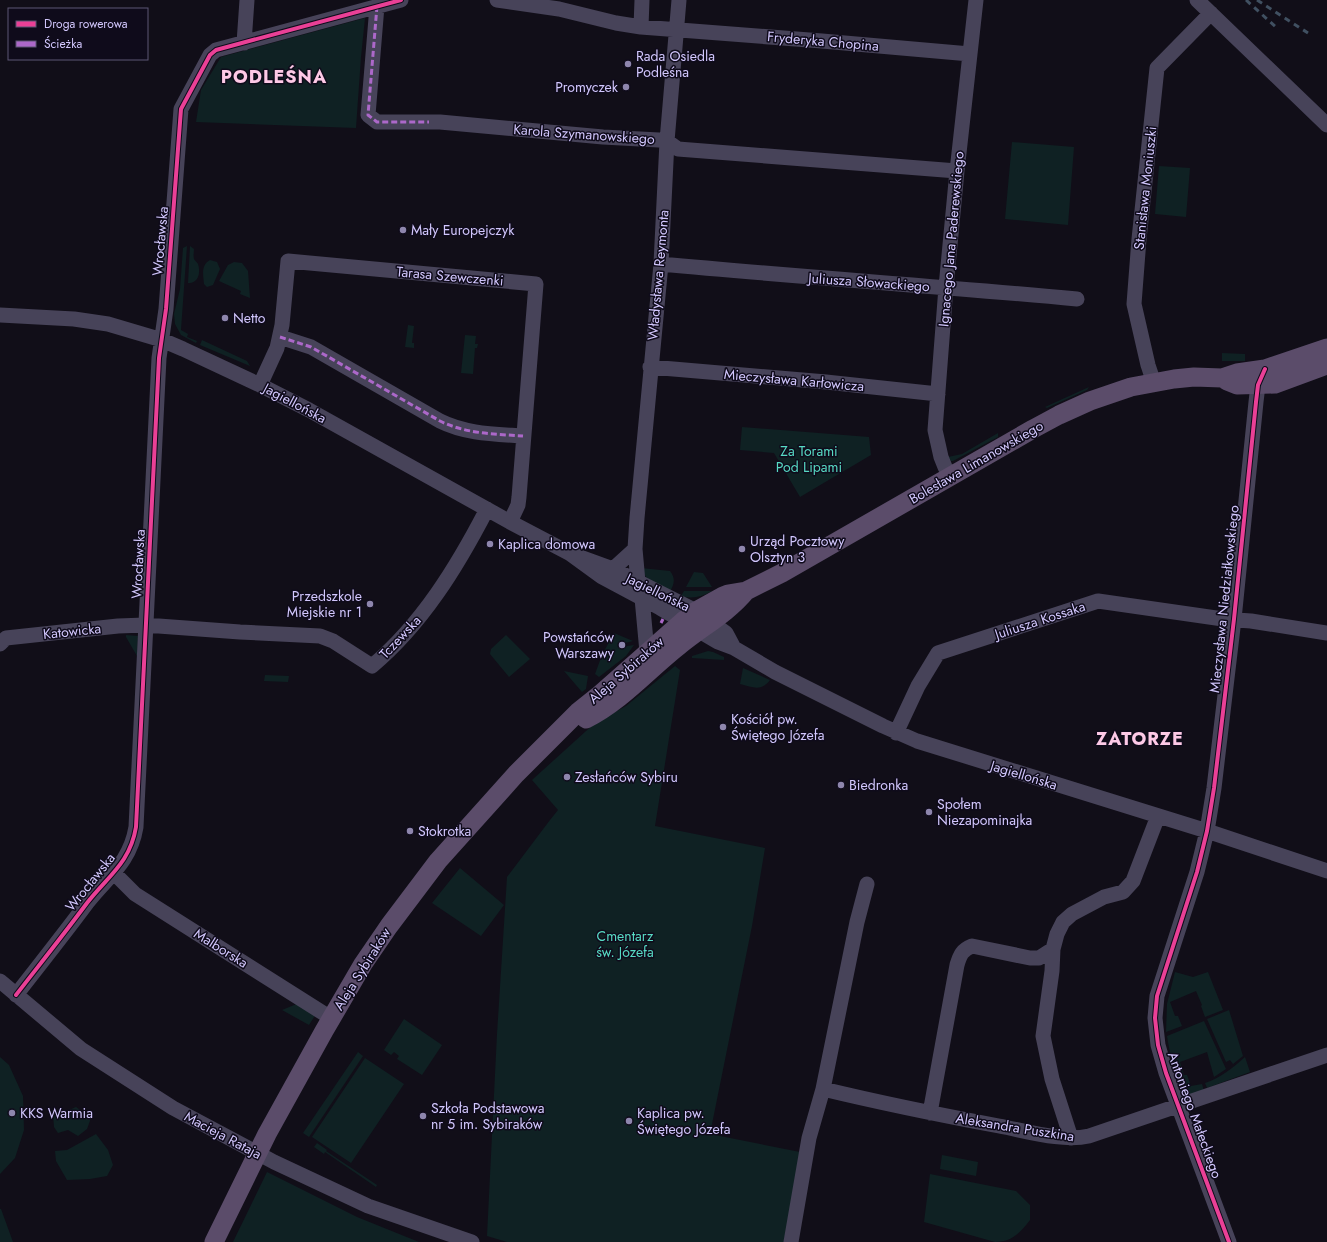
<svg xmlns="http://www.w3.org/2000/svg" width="1327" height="1242" font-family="Jost,sans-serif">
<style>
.green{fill:#0f2123}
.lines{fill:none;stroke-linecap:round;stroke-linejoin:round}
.minor{stroke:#474359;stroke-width:15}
.major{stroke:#5b4c6a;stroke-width:19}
.rail{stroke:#405061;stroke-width:3;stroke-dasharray:6 5;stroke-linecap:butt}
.quiet{stroke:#ac68c9;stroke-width:3;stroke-dasharray:6 3;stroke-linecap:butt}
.cycleway-casing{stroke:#0f0b1b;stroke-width:6}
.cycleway{stroke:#ea4096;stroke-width:4}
.poi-dot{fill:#8e86ad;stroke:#0f0b1b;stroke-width:1.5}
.labels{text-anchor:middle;stroke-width:3;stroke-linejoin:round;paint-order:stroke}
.street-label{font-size:14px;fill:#d2c7fd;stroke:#0f0b1b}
.poi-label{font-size:14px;fill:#d2c7fd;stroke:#0f0b1b;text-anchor:start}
.park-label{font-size:14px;fill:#57dac4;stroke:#0f0b1b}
.district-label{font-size:18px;font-weight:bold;letter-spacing:1px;fill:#fdc9e6;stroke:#0f0b1b}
</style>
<rect width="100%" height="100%" fill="#110e18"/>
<path class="green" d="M 365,18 L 361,57 L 356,128 L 196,122 L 201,90 L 221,57 Z
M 1012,142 L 1074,147 L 1068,225 L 1005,219 Z
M 1159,166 L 1190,168 L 1186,217 L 1155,214 Z
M 187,246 L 181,330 L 188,334 L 187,337 L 197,341 L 196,343 L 181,335 L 175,324 L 174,314 L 180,289 L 183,248 Z
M 190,246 L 194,249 C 194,252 193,255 194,259 C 195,261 197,262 198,264 C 201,273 198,284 188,283 Z
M 210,260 L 217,262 L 220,269 L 213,285 L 207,287 L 204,284 C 203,274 201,265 210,260 Z
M 234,262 L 242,263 L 248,271 L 250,298 L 240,294 L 241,291 L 219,281 L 228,265 Z
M 408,325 L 414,326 L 412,343 L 414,343 L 414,348 L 405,347 Z
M 465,335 L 476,336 L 475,344 L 478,344 L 477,348 L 475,348 L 473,374 L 461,373 Z
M 202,340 L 247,361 L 250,366 L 200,345 Z
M 1222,353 L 1245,354 L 1245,361 L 1222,361 Z
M 1089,387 L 1087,390 L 1047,408 L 1045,407 Z
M 742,427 L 869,437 L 871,455 L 800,497 L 774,453 L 740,450 Z
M 998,433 L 998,437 L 953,461 L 951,461 L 948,457 L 962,454 Z
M 641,568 L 670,571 C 676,579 674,584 670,592 C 658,586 646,582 641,568 Z
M 694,572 L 703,573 L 712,587 L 686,587 Z
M 684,591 L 712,591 C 702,597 692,599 681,596 Z
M 614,633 L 633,641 L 621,644 L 621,647 L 634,645 L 626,656 L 599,677 L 595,674 L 602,655 Z
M 126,635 L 138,636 L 137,656 L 126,637 Z
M 506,635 L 530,659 L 509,677 L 490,654 L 491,649 Z
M 708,651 L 713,652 L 724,657 L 724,660 L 692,658 L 692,656 Z
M 675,666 L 680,670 L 655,826 L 765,848 L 752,926 L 710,1134 L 800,1152 L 784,1242 L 507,1242 L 487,1236 L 497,1034 L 507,877 L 550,820 L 558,810 L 532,780 L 596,722 L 626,706 Z
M 743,668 L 770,680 C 761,692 753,687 740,684 Z
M 564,671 L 588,676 L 586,689 L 582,692 Z
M 265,675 L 289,676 L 288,682 L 264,681 Z
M 460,868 L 504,905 L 481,936 L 432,903 Z
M 1175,972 L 1193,977 L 1208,972 L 1223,1010 L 1205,1017 L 1201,1006 L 1202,1005 L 1196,991 L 1170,1002 L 1175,1016 L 1178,1016 L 1182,1026 L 1166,1032 L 1167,1004 Z
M 299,1003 L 316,1014 L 309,1025 L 282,1010 Z
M 1229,1010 L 1243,1056 L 1233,1064 L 1230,1060 L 1226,1062 L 1207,1019 Z
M 404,1019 L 442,1045 L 422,1075 L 397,1059 L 399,1056 L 394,1052 L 391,1055 L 384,1050 Z
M 1204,1021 L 1226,1069 L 1214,1077 L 1207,1052 L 1180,1062 L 1184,1075 L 1187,1075 L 1191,1086 L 1202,1084 L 1204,1091 L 1187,1097 C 1176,1079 1170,1056 1167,1036 Z
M 358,1052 L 363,1056 L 309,1137 L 303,1133 Z
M 0,1057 L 9,1065 L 23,1096 L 24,1130 L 15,1158 L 0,1174 Z
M 1245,1057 L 1250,1072 L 1207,1088 L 1205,1083 C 1220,1078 1233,1068 1245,1057 Z
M 365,1058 L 404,1084 L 351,1163 L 312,1137 Z
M 76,1107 L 91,1118 L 87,1129 L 78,1136 L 68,1130 L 58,1133 L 54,1127 L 53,1114 L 60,1109 L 67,1111 Z
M 96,1134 L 108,1150 L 113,1165 L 107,1176 L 90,1179 L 67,1180 L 56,1161 L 55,1151 L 67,1150 Z
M 317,1143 L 327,1150 L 326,1151 L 377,1185 L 376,1187 L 325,1152 L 324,1154 L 314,1147 Z
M 942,1155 L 978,1162 L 976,1176 L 940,1169 Z
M 267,1172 L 357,1217 L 419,1242 L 233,1242 Z
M 930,1174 L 1016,1191 L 1030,1205 L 1030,1220 C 1020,1233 1012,1242 995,1242 L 924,1222 Z
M 0,1209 L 1,1209 L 13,1242 L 0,1242 Z"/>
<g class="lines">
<path class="minor" d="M 497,0 L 559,9 L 616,23 L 641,27 L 822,41 L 970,54
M 1197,0 L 1327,125
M 377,6 L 368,115 L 377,122 L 440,122 L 603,137 L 659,140 L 667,141 L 678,149 L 957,171
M 641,27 L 642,0
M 244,43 L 247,0
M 661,264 C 799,277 938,286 1077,299
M 0,315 L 74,319 L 108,324 L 162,340 L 183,349 L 260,385 L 309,410 L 510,522 L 569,553 L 613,569 L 696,611 L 726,633 L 734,648
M 280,337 L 311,347 L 440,421 C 466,434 495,434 523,436
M 650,367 L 826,382 L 938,394
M 1154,383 L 1148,365 L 1134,304 L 1139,239 L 1157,68 L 1211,13
M 260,385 L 277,348 L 282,325 L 288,261 L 536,284 L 519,497 L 518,505 L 510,522
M 951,476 L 945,467 L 941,457 L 935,430 L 946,287 L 957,171 L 976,0
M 569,553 L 602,577 L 660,608 L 718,642 L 734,648 L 775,672 L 883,726 L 917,741 L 1207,831 L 1327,871
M 613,569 L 635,549
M 638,582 L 635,549 L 637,518 L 661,264 L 667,141 L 679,0
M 642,598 L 647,652
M 0,644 L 6,638 L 118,626 L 145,625 L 240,632 L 320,636 L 333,641 L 372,666 C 422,624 457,567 487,509
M 896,733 L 918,686 L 938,653 L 1098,601 L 1223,619 L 1251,621 L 1327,633
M 114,873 L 135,894 L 331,1018
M 0,981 L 81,1049 L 173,1108 L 274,1162 L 368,1206 L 472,1242
M 16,995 C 40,964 64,934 87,903 C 108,876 130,863 136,827 L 159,358 L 166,309 L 181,109 L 210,55 L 216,50 L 401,0
M 823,1089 C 881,1103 940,1115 999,1126 C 1027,1131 1062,1142 1089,1136 L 1327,1055
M 930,1113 L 957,965 C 960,955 962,950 972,946 L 1030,958 L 1039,958 L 1053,949
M 1071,1138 L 1052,1079 L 1043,1036 L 1052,971 L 1053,949 L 1057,934 L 1063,922 L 1072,914 L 1104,897 L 1123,892 L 1133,881 L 1158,816
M 791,1242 L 809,1138 L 823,1089 L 857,922 L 867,884
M 1229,1242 L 1166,1073 L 1158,1045 L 1155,1018 L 1157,996 L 1197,872 L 1207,831 L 1214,788 L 1234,619 L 1256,402 L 1258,385 L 1262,375"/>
<path class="major" d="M 1227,381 L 1237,385 L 1275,384 L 1327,365
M 586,719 C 622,701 649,669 680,645 C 702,627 728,613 746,591
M 214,1242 L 267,1134 L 324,1031 L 363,964 L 389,926 L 438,861 L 516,774 L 578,712 L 598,696 L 683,621 L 696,611 L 723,596 L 728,594 L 746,591 L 782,573 L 1033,429 L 1059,415 L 1090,401 L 1131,387 L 1174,379 L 1194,377 L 1222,378 L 1237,373 L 1265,369 L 1327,348"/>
<path class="rail" d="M 1246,0 L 1277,28
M 1257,0 L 1308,33"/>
<path class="quiet" d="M 377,6 L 368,115 L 377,122 L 429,122
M 280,337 L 311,347 L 440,421 C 466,434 495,434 523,436
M 661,623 L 663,619"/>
<defs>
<path id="cycleway" d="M 16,995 C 40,964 64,934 87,903 C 108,876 130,863 136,827 L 159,358 L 166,309 L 181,109 L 210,55 L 216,50 L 401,0
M 1229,1242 L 1166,1073 L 1158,1045 L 1155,1018 L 1157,996 L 1197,872 L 1207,831 L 1214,788 L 1234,619 L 1256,402 L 1258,385 L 1265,369"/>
</defs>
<use href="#cycleway" class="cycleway-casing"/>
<use href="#cycleway" class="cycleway"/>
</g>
<g class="poi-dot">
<circle cx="628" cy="64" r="4"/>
<circle cx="626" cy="87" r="4"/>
<circle cx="403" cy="230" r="4"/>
<circle cx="225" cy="318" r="4"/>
<circle cx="490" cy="544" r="4"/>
<circle cx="742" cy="549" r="4"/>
<circle cx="370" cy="604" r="4"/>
<circle cx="622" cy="645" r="4"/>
<circle cx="723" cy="727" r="4"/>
<circle cx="567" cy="777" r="4"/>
<circle cx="841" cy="785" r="4"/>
<circle cx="929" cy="812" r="4"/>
<circle cx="410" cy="831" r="4"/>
<circle cx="12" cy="1113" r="4"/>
<circle cx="423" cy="1116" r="4"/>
<circle cx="629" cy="1121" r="4"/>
</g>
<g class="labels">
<g class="street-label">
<text transform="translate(823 41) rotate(5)" y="5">Fryderyka Chopina</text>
<text transform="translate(584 134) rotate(4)" y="5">Karola Szymanowskiego</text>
<text transform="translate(1145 188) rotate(-84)" y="5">Stanisława Moniuszki</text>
<text transform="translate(951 239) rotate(-85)" y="5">Ignacego Jana Paderewskiego</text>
<text transform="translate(160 241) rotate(-85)" y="5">Wrocławska</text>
<text transform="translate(658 275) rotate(-85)" y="5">Władysława Reymonta</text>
<text transform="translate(450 276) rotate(5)" y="5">Tarasa Szewczenki</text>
<text transform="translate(869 282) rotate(4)" y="5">Juliusza Słowackiego</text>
<text transform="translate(794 380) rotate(5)" y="5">Mieczysława Karłowicza</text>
<text transform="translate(295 403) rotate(28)" y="5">Jagiellońska</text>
<text transform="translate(976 462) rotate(-30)" y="5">Bolesława Limanowskiego</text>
<text transform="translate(138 564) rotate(-87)" y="5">Wrocławska</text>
<text transform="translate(658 592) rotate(26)" y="5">Jagiellońska</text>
<text transform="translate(1224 599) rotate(-84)" y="5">Mieczysława Niedziałkowskiego</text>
<text transform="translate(1040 620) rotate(-18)" y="5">Juliusza Kossaka</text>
<text transform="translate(72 631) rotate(-6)" y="5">Katowicka</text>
<text transform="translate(400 637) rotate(-47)" y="5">Tczewska</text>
<text transform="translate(626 670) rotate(-41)" y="5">Aleja Sybiraków</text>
<text transform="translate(1024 775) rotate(17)" y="5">Jagiellońska</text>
<text transform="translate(90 882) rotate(-51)" y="5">Wrocławska</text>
<text transform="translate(221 948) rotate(32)" y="5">Malborska</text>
<text transform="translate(362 969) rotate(-58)" y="5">Aleja Sybiraków</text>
<text transform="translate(1195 1115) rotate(70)" y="5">Antoniego Małeckiego</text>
<text transform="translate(1015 1127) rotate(9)" y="5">Aleksandra Puszkina</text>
<text transform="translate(223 1135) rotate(28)" y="5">Macieja Rataja</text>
</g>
<g class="poi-label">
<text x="636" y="61">Rada Osiedla<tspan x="636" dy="16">Podleśna</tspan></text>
<text x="618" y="92" text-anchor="end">Promyczek</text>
<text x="411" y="235">Mały Europejczyk</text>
<text x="233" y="323">Netto</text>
<text x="750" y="546">Urząd Pocztowy<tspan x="750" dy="16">Olsztyn 3</tspan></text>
<text x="498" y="549">Kaplica domowa</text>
<text x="362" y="601" text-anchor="end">Przedszkole<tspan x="362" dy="16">Miejskie nr 1</tspan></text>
<text x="614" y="642" text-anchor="end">Powstańców<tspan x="614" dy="16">Warszawy</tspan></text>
<text x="731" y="724">Kościół pw.<tspan x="731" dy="16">Świętego Józefa</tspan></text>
<text x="575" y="782">Zesłańców Sybiru</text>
<text x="849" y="790">Biedronka</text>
<text x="937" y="809">Społem<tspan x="937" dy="16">Niezapominajka</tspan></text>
<text x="418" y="836">Stokrotka</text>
<text x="431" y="1113">Szkoła Podstawowa<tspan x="431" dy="16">nr 5 im. Sybiraków</tspan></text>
<text x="20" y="1118">KKS Warmia</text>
<text x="637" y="1118">Kaplica pw.<tspan x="637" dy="16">Świętego Józefa</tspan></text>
</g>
<g class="park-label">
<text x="809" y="456">Za Torami<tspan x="809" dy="16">Pod Lipami</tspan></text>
<text x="625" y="941">Cmentarz<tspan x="625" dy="16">św. Józefa</tspan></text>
</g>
<g class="district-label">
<text x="274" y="83">PODLEŚNA</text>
<text x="1140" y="745">ZATORZE</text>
</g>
</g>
<rect x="8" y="8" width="140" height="52" fill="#0f0b1b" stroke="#5d5675"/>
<rect x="16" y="21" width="20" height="6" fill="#ea4096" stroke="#5d5675"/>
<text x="44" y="28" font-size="12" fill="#d2c7fd">Droga rowerowa</text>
<rect x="16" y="41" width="20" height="6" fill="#ac68c9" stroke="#5d5675"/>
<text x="44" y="48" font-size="12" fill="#d2c7fd">Ścieżka</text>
</svg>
